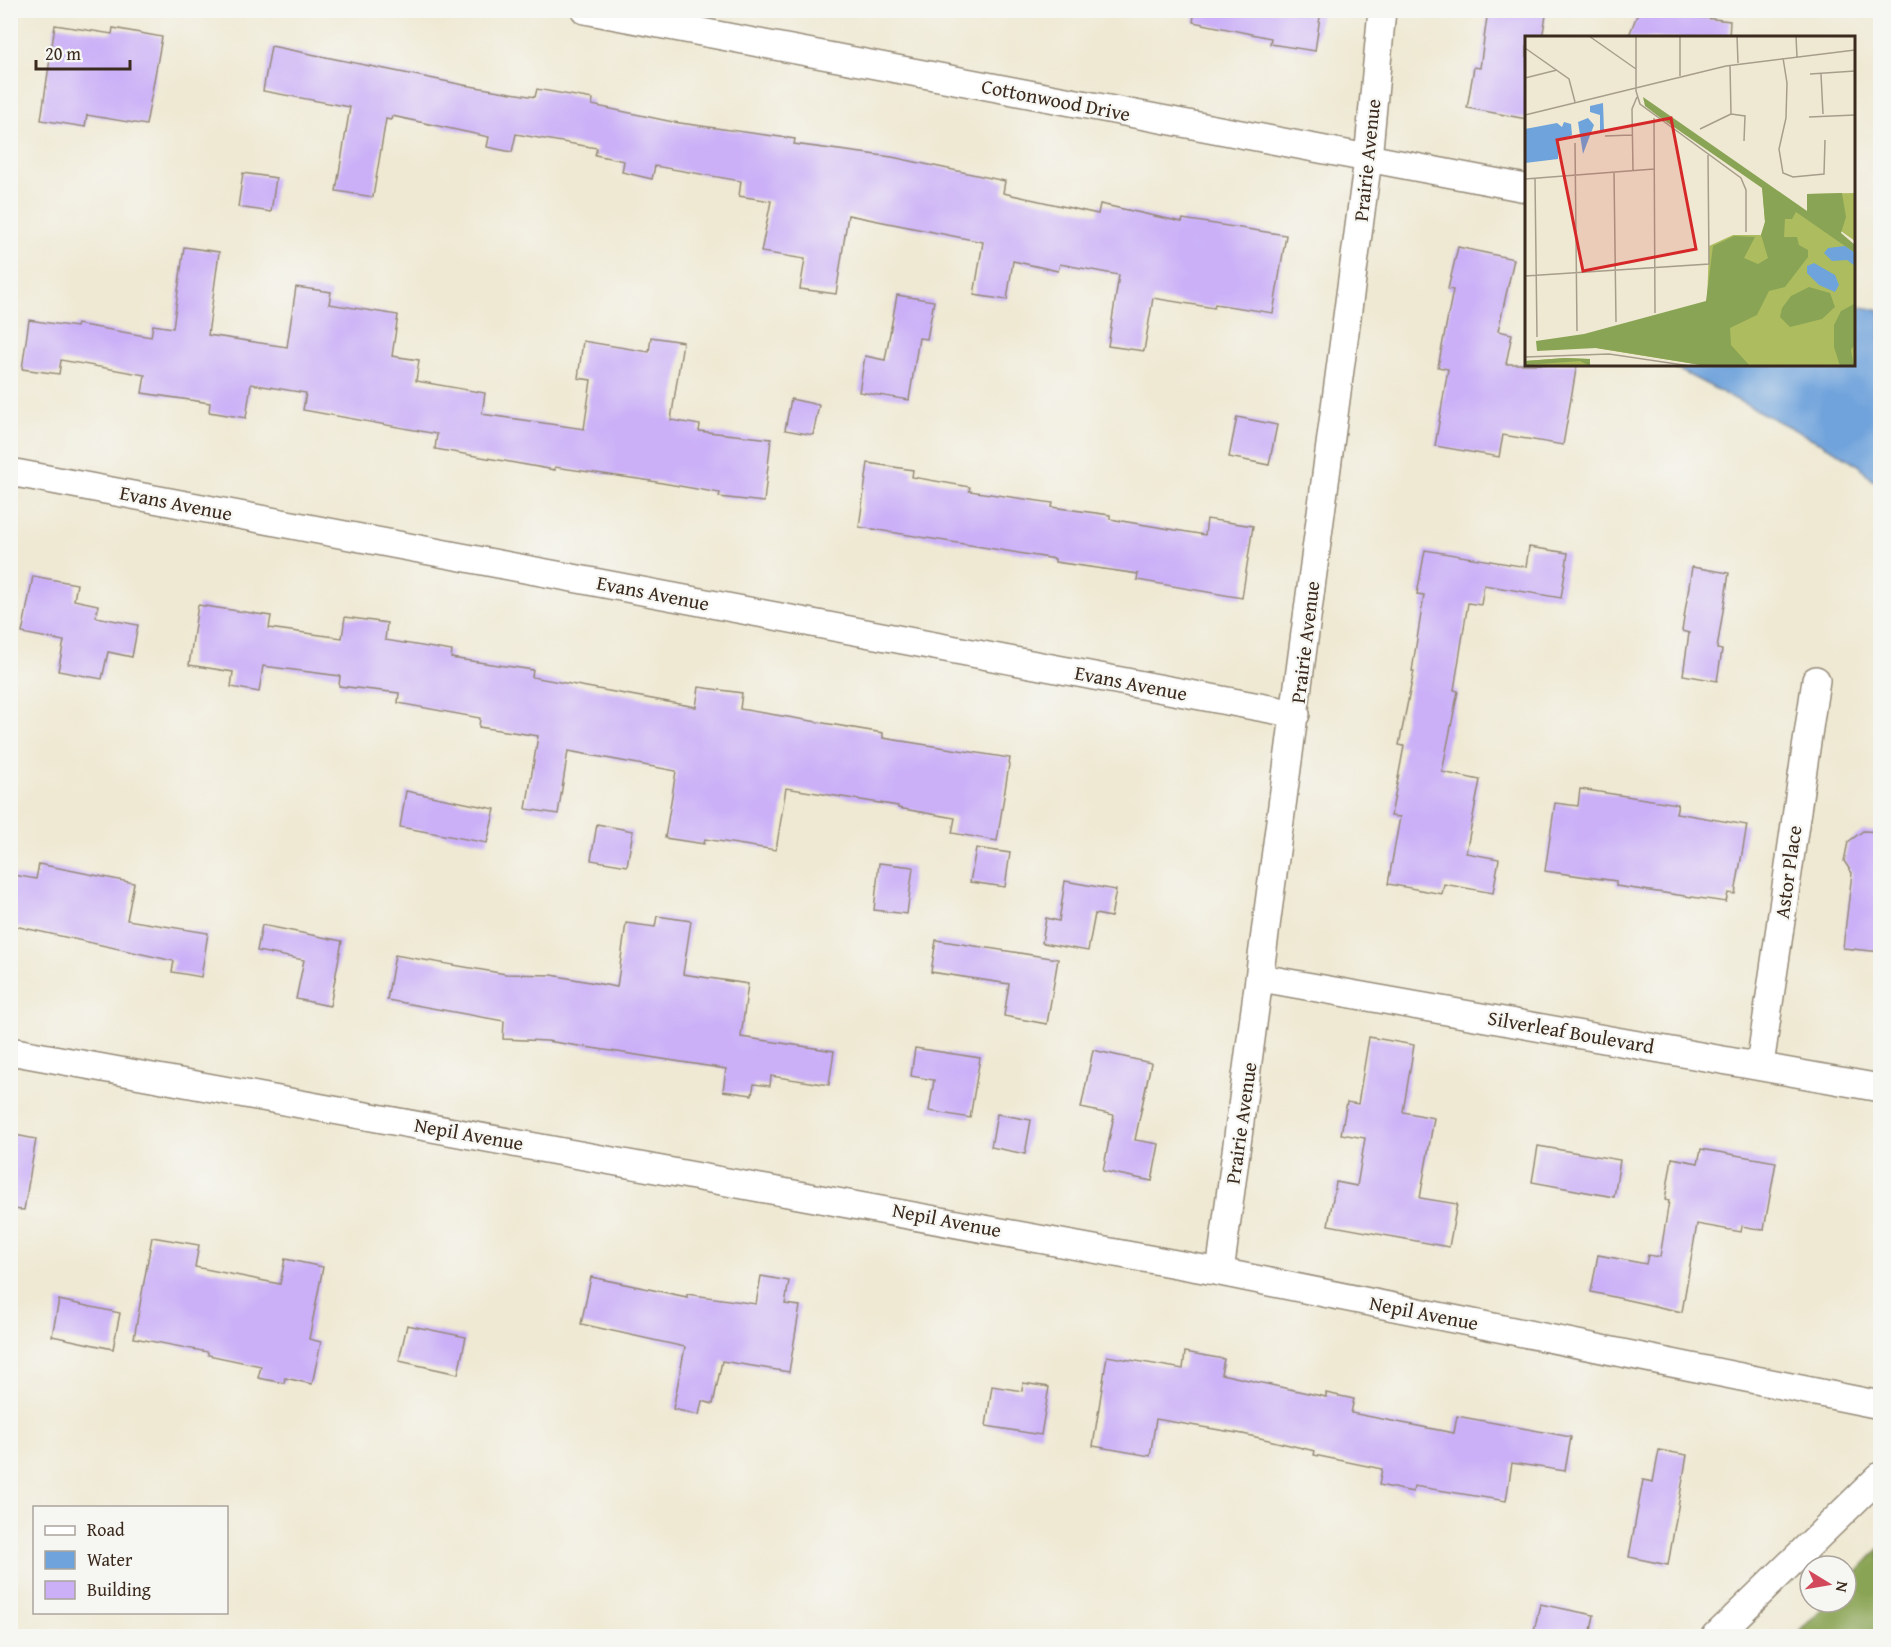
<svg xmlns="http://www.w3.org/2000/svg" width="1891" height="1647" font-family="'Gentium Book Plus',serif">
<style>
.forest{fill:#8aa455;stroke:#62673a;stroke-width:1.5}
.water{fill:#6fa3db;stroke:#55667c;stroke-width:1.5}
.building{fill:#cbb0f7}
.lines{fill:none;stroke-linecap:round;stroke-linejoin:round}
.street-casing{stroke:#958a78;stroke-width:30}
.street{stroke:#fff;stroke-width:27}
.labels{text-anchor:middle;stroke-width:4.5;stroke-linejoin:round;paint-order:stroke}
.street-label{font-size:20px;fill:#3b2a1e;stroke:#f6f6f2}
.inset-road{fill:none;stroke:#a79d8b;stroke-width:1.5}
.view{fill:#d62828;fill-opacity:0.15;stroke:#d62828;stroke-width:3}
.inset-edge{fill:none;stroke:#3b2a1e;stroke-width:3}
</style>
<rect width="100%" height="100%" fill="#f6f6f2"/>
<filter id="ink" filterUnits="userSpaceOnUse"><feTurbulence type="fractalNoise" baseFrequency=".0167" numOctaves="2"/><feDisplacementMap in="SourceGraphic" scale="12" xChannelSelector="R" yChannelSelector="G"/><feConvolveMatrix kernelMatrix="1 2 1 2 8 2 1 2 1" color-interpolation-filters="sRGB"/></filter>
<filter id="wash" filterUnits="userSpaceOnUse"><feTurbulence type="fractalNoise" baseFrequency=".008" numOctaves="4" result="noise"/><feDisplacementMap in="SourceGraphic" scale="24" xChannelSelector="R" yChannelSelector="G"/><feGaussianBlur stdDeviation="1.35" result="paint"/><feColorMatrix in="noise" values="0 0 0 0 0 0 0 0 0 0 0 0 0 0 0 0 0 1.4 0 .05"/><feComposite in="paint" operator="in"/></filter>
<g filter="url(#wash)">
<rect width="100%" height="100%" fill="#efe9d3"/>
<path class="forest" d="M 1880,1548 L 1880,1636 L 1795,1636 L 1828,1602 L 1846,1602 L 1846,1584 Z"/>
<path class="water" d="M 1854,306 L 1880,310 L 1880,483 L 1872,480 L 1860,466 L 1834,450 L 1669,365 L 1854,364 Z"/>
<g id="blocks">
<path class="building" d="M 1195,10 L 1321,10 L 1315,51 L 1270,44 L 1271,38 L 1193,22 Z
M 1488,10 L 1547,10 L 1542,38 L 1527,38 L 1527,119 L 1467,108 L 1474,67 L 1480,68 Z
M 1639,10 L 1730,21 L 1729,38 L 1628,38 Z
M 55,25 L 112,34 L 113,28 L 162,37 L 146,125 L 87,115 L 85,127 L 41,120 Z
M 271,46 L 464,85 L 535,97 L 537,89 L 593,99 L 592,105 L 673,122 L 795,139 L 794,144 L 892,157 L 1005,181 L 1003,193 L 1098,214 L 1100,204 L 1182,222 L 1183,219 L 1286,235 L 1273,313 L 1215,304 L 1214,308 L 1153,298 L 1144,351 L 1108,346 L 1119,275 L 1060,264 L 1058,271 L 1013,261 L 1007,300 L 974,295 L 983,242 L 848,215 L 836,294 L 800,289 L 805,259 L 761,252 L 771,201 L 739,196 L 741,181 L 655,166 L 652,179 L 622,172 L 624,161 L 595,155 L 597,148 L 516,134 L 512,152 L 487,147 L 489,137 L 392,116 L 391,120 L 386,119 L 373,197 L 336,191 L 350,107 L 263,91 Z
M 243,173 L 276,178 L 271,212 L 238,207 Z
M 184,247 L 219,252 L 208,335 L 287,347 L 296,287 L 331,292 L 329,304 L 398,315 L 392,356 L 419,360 L 416,381 L 485,393 L 482,414 L 584,429 L 591,380 L 578,378 L 583,341 L 649,352 L 651,337 L 683,342 L 671,420 L 700,425 L 699,431 L 771,439 L 764,502 L 719,497 L 720,493 L 645,480 L 555,467 L 555,470 L 435,449 L 437,434 L 303,410 L 306,393 L 251,384 L 246,418 L 209,412 L 210,403 L 142,393 L 145,375 L 61,360 L 59,374 L 22,369 L 29,320 L 76,327 L 77,324 L 151,337 L 153,325 L 173,328 Z
M 1458,247 L 1514,259 L 1498,331 L 1512,334 L 1506,364 L 1577,364 L 1563,445 L 1503,435 L 1499,457 L 1435,446 L 1448,369 L 1438,367 L 1453,290 L 1448,289 Z
M 897,295 L 934,301 L 927,339 L 919,338 L 909,400 L 859,392 L 865,356 L 885,360 Z
M 791,399 L 819,405 L 813,435 L 785,430 Z
M 1237,417 L 1277,425 L 1269,465 L 1229,457 Z
M 868,463 L 913,470 L 912,477 L 970,487 L 969,491 L 1053,503 L 1052,507 L 1110,515 L 1110,519 L 1205,535 L 1207,519 L 1253,526 L 1242,598 L 1137,580 L 1138,574 L 1055,562 L 1055,559 L 859,527 Z
M 1529,547 L 1568,553 L 1561,598 L 1484,585 L 1481,605 L 1468,603 L 1454,690 L 1458,691 L 1442,772 L 1480,780 L 1466,853 L 1499,859 L 1493,893 L 1444,884 L 1442,894 L 1388,884 L 1400,817 L 1391,816 L 1404,746 L 1399,745 L 1414,671 L 1412,671 L 1424,595 L 1417,594 L 1425,550 L 1526,567 Z
M 1692,567 L 1729,573 L 1717,649 L 1722,650 L 1717,681 L 1683,675 L 1689,633 L 1682,631 Z
M 33,576 L 77,584 L 74,600 L 98,605 L 96,617 L 138,625 L 132,657 L 108,652 L 102,679 L 58,671 L 64,641 L 22,633 Z
M 198,605 L 271,616 L 269,628 L 342,638 L 345,617 L 387,623 L 385,640 L 452,651 L 451,658 L 533,670 L 532,677 L 696,707 L 699,687 L 742,693 L 740,709 L 883,733 L 883,738 L 1010,758 L 997,841 L 952,833 L 955,818 L 898,808 L 898,806 L 786,788 L 776,850 L 705,839 L 704,844 L 665,838 L 676,771 L 568,751 L 558,814 L 526,809 L 538,736 L 479,727 L 480,718 L 398,703 L 399,693 L 339,686 L 340,676 L 263,666 L 259,692 L 231,687 L 233,672 L 189,665 Z
M 1580,789 L 1678,804 L 1676,813 L 1747,825 L 1735,894 L 1728,893 L 1726,902 L 1616,886 L 1616,881 L 1545,871 L 1555,803 L 1578,806 Z
M 406,791 L 495,809 L 487,843 L 400,827 Z
M 597,824 L 633,831 L 627,866 L 591,860 Z
M 1863,831 L 1881,832 L 1881,952 L 1843,948 L 1852,873 L 1844,861 L 1848,842 Z
M 976,848 L 1010,853 L 1005,887 L 970,882 Z
M 879,863 L 913,867 L 907,914 L 874,910 Z
M 39,864 L 134,883 L 127,920 L 208,933 L 201,977 L 172,972 L 174,961 L 10,925 L 10,894 L 14,875 L 36,879 Z
M 1065,881 L 1116,890 L 1111,917 L 1095,914 L 1088,951 L 1042,943 L 1046,918 L 1059,921 Z
M 657,916 L 691,921 L 683,974 L 748,984 L 741,1037 L 834,1051 L 829,1085 L 771,1076 L 770,1086 L 754,1084 L 752,1095 L 723,1091 L 726,1069 L 547,1041 L 503,1039 L 504,1021 L 387,1000 L 395,955 L 506,974 L 552,975 L 617,987 L 626,923 L 655,927 Z
M 262,925 L 342,941 L 330,1006 L 296,999 L 304,960 L 257,951 Z
M 936,940 L 1058,959 L 1047,1024 L 1004,1016 L 1009,984 L 931,972 Z
M 1369,1037 L 1414,1045 L 1403,1112 L 1434,1118 L 1420,1198 L 1457,1204 L 1449,1247 L 1328,1225 L 1336,1182 L 1357,1186 L 1365,1138 L 1341,1134 L 1347,1102 L 1358,1104 Z
M 915,1048 L 980,1058 L 970,1118 L 929,1111 L 934,1080 L 911,1076 Z
M 1093,1050 L 1151,1063 L 1135,1140 L 1159,1144 L 1152,1181 L 1103,1171 L 1114,1115 L 1081,1108 Z
M 997,1114 L 1031,1120 L 1025,1154 L 991,1147 Z
M 10,1134 L 36,1139 L 24,1210 L 10,1209 Z
M 1538,1146 L 1620,1160 L 1614,1197 L 1532,1182 Z
M 1701,1149 L 1776,1162 L 1764,1230 L 1742,1226 L 1741,1232 L 1697,1224 L 1682,1312 L 1591,1292 L 1598,1255 L 1646,1264 L 1648,1255 L 1660,1257 L 1669,1201 L 1665,1200 L 1672,1158 L 1698,1163 Z
M 152,1237 L 199,1245 L 195,1267 L 280,1284 L 285,1259 L 323,1267 L 309,1339 L 321,1342 L 312,1384 L 285,1378 L 284,1383 L 258,1378 L 261,1366 L 208,1355 L 208,1352 L 134,1338 Z
M 761,1276 L 789,1281 L 785,1304 L 800,1306 L 789,1372 L 722,1361 L 713,1404 L 702,1401 L 699,1415 L 673,1409 L 685,1347 L 581,1324 L 591,1277 L 687,1297 L 687,1294 L 756,1304 Z
M 59,1300 L 120,1313 L 113,1349 L 52,1336 Z
M 407,1325 L 466,1337 L 458,1374 L 399,1361 Z
M 1185,1352 L 1224,1359 L 1221,1374 L 1326,1397 L 1326,1393 L 1354,1399 L 1351,1413 L 1454,1433 L 1457,1416 L 1571,1437 L 1565,1471 L 1512,1463 L 1506,1501 L 1414,1486 L 1413,1492 L 1379,1485 L 1382,1469 L 1314,1455 L 1315,1451 L 1243,1434 L 1156,1419 L 1150,1456 L 1093,1446 L 1107,1356 L 1183,1369 Z
M 1023,1383 L 1049,1387 L 1041,1435 L 986,1426 L 992,1386 L 1022,1391 Z
M 1659,1450 L 1687,1455 L 1668,1565 L 1629,1557 L 1643,1480 L 1653,1482 Z
M 1540,1604 L 1594,1615 L 1590,1636 L 1533,1636 Z"/>
</g>
</g>
<g filter="url(#ink)">
<use href="#blocks" fill-opacity="0" stroke="#958a78" stroke-width="1.5"/>
<g class="lines">
<defs>
<path id="street" d="M 585,10 L 1526,188
M 10,472 L 1296,714
M 1261,978 L 1880,1088
M 10,1051 L 1220,1272 L 1880,1405
M 1760,1065 L 1816,680
M 1220,1272 L 1368,159 L 1382,10
M 1716,1636 L 1880,1476"/>
</defs>
<use href="#street" class="street-casing"/>
<use href="#street" class="street"/>
</g>
</g>
<g class="labels">
<g class="street-label">
<text transform="translate(1056 100) rotate(11)" y="7">Cottonwood Drive</text>
<text transform="translate(1367 160) rotate(-84)" y="7">Prairie Avenue</text>
<text transform="translate(176 503) rotate(11)" y="7">Evans Avenue</text>
<text transform="translate(653 593) rotate(11)" y="7">Evans Avenue</text>
<text transform="translate(1305 642) rotate(-83)" y="7">Prairie Avenue</text>
<text transform="translate(1131 683) rotate(11)" y="7">Evans Avenue</text>
<text transform="translate(1788 872) rotate(-82)" y="7">Astor Place</text>
<text transform="translate(1571 1032) rotate(10)" y="7">Silverleaf Boulevard</text>
<text transform="translate(1241 1123) rotate(-82)" y="7">Prairie Avenue</text>
<text transform="translate(469 1134) rotate(10)" y="7">Nepil Avenue</text>
<text transform="translate(947 1220) rotate(11)" y="7">Nepil Avenue</text>
<text transform="translate(1424 1313) rotate(11)" y="7">Nepil Avenue</text>
</g>
</g>
<g transform="translate(1525 36)">
<rect width="330" height="330" fill="#efe9d3"/>
<path d="M 237,147 L 330,213 L 330,330 L 182,330 L 71,312 L 182,267 L 184,210 L 208,199 L 236,199 L 240,186 ZM 330,157 L 330,205 L 282,171 L 282,158 ZM 40,322 L 65,323 L 65,330 L 0,330 L 0,325 Z" fill="#adbc5e"/>
<path d="M 118,61 L 282,175 L 282,158 L 317,157 L 321,181 L 316,197 L 330,209 L 330,217 L 271,176 L 267,183 L 260,183 L 259,201 L 272,201 L 274,209 L 283,214 L 283,221 L 260,251 L 244,255 L 232,279 L 205,292 L 206,309 L 225,330 L 182,330 L 71,312 L 12,315 L 11,305 L 59,298 L 181,265 L 188,210 L 209,200 L 230,201 L 219,222 L 233,228 L 243,222 L 236,199 L 240,186 L 237,152 L 133,80 L 120,70 ZM 284,251 L 305,257 L 310,271 L 297,283 L 265,291 L 255,281 L 257,272 L 266,260 ZM 330,255 L 330,308 L 326,314 L 329,330 L 315,330 L 309,311 L 309,289 L 316,275 L 329,268 ZM 40,322 L 65,323 L 65,330 L 55,325 L 0,329 L 0,325 Z" fill="#8aa455"/>
<path d="M 78,67 L 79,95 L 75,96 L 75,79 L 65,76 L 65,70 ZM 63,82 L 69,89 L 58,118 L 53,86 ZM 39,86 L 46,88 L 47,99 L 33,105 L 33,123 L 0,127 L 0,93 L 32,87 L 37,91 ZM 320,210 L 330,217 L 330,230 L 322,224 L 307,225 L 299,217 L 303,212 ZM 289,227 L 310,239 L 314,249 L 310,256 L 294,249 L 282,237 L 282,230 Z" fill="#6fa3db"/>
<path class="inset-road" d="M 64,0 L 111,33M 111,0 L 111,55 L 115,68 L 216,142 L 221,154 L 221,196M 155,0 L 155,40M 212,0 L 213,27M 271,0 L 272,21M 0,12 L 44,43 L 50,66M 258,22 L 262,47 L 261,82 L 254,113 L 258,137 L 268,141 L 299,138 L 300,104M 205,29 L 206,78M 285,38 L 330,35M 296,38 L 298,78M 0,42 L 32,34M 206,78 L 220,80 L 219,105M 0,79 L 201,30 L 330,14M 284,81 L 330,79M 129,82 L 130,277M 175,93 L 206,78M 80,100 L 107,99M 50,107 L 52,295M 108,135 L 107,73 L 112,61M 89,136 L 91,286M 10,142 L 12,301M 0,143 L 129,133M 0,240 L 184,228 L 183,119M 0,321 L 84,318 L 165,330"/>
<path class="view" d="M 146,82 L 171,213 L 58,235 L 32,104 Z"/>
<rect width="330" height="330" class="inset-edge"/>
</g>
<rect width="1891" height="1647" fill="none" stroke="#f6f6f2" stroke-width="36"/>
<rect x="33" y="1506" width="195" height="108" fill="#f6f6f2" stroke="#aba49d" stroke-width="1.5"/>
<rect x="45" y="1526" width="30" height="9" fill="#ffffff" stroke="#aba49d" stroke-width="1.5"/>
<text x="87" y="1536" font-size="18" fill="#3b2a1e">Road</text>
<rect x="45" y="1551" width="30" height="18" fill="#6fa3db" stroke="#aba49d" stroke-width="1.5"/>
<text x="87" y="1566" font-size="18" fill="#3b2a1e">Water</text>
<rect x="45" y="1581" width="30" height="18" fill="#cbb0f7" stroke="#aba49d" stroke-width="1.5"/>
<text x="87" y="1596" font-size="18" fill="#3b2a1e">Building</text>
<g transform="translate(1828 1584) rotate(101)"><circle r="28" fill="#f6f6f2" stroke="#aba49d" stroke-width="1.5"/>
<path d="M0-4.5L10 22L0 15L-10 22Z" fill="#d1495b"/>
<text y="-9" font-size="16" font-weight="bold" text-anchor="middle" fill="#3b2a1e">N</text>
</g>
<path d="M36 60v9h94v-9" fill="none" stroke="#3b2a1e" stroke-width="3"/>
<text x="45" y="60" font-size="18" fill="#3b2a1e" stroke="#f6f6f2" stroke-width="4.5" paint-order="stroke">20 m</text>
</svg>
